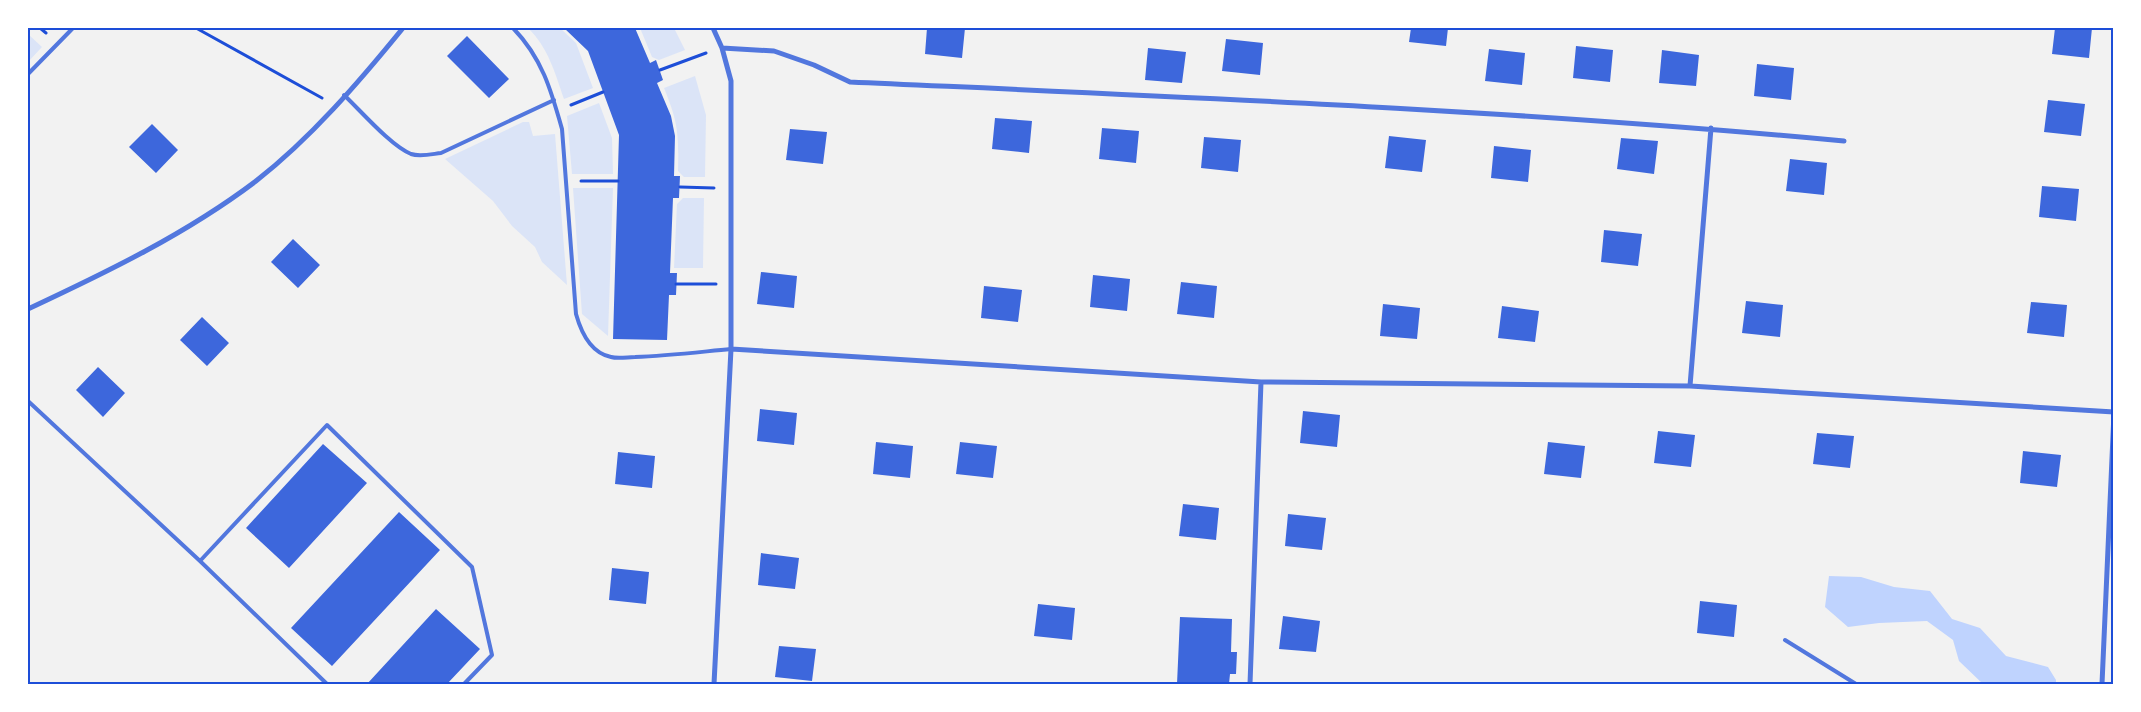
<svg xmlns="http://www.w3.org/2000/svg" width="2141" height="712" font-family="Manrope,sans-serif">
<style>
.green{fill:#dbe4f7}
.water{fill:#bfd3fe}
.building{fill:#3d67dc}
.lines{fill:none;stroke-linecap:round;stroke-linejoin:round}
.path{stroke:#1d4ed8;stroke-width:3}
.service{stroke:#5277de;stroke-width:4}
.minor{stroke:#5277de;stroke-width:5}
.neatline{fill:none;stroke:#1d4ed8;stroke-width:2}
</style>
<rect width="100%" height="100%" fill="#f2f2f2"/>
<path class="green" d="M 528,28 L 560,28 L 576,43 L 593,88 L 564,99 C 555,73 548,47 528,28 Z
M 640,28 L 674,28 L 685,50 L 659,60 L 652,57 Z
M 28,34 L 42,47 L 28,62 Z
M 695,76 L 706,115 L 705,177 L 684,177 L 678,171 C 679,134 678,122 664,88 Z
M 599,103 L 612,138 L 613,174 L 572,174 L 567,116 Z
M 523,122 L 529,122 L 533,136 L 555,134 L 567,285 L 542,262 L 535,247 L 512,226 L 493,201 L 445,159 Z
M 573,188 L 613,188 L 608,336 L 582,314 Z
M 683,198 L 704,198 L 703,268 L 674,268 L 677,204 Z"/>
<path class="water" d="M 1829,576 L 1861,577 L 1894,587 L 1930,591 L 1952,619 L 1980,628 L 2006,656 L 2048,667 L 2056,680 L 2056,684 L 1983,684 L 1959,661 L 1953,640 L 1927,621 L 1879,623 L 1848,627 L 1825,607 Z"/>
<path class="building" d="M 564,28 L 635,28 L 650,63 L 656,60 L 663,80 L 657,83 L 671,116 L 675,136 L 674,176 L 680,176 L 679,198 L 673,198 L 670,273 L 677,273 L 676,295 L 669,295 L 667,340 L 613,339 L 619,135 L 588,51 Z
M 927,28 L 965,28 L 962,58 L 925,54 Z
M 1411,28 L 1448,28 L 1446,46 L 1409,42 Z
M 2055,28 L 2092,28 L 2089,58 L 2052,54 Z
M 467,36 L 509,79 L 489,98 L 447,56 Z
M 1226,39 L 1263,43 L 1260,75 L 1222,71 Z
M 1576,46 L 1613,50 L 1610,82 L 1573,78 Z
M 1148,48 L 1186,52 L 1182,83 L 1145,80 Z
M 1489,49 L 1525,53 L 1522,85 L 1485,81 Z
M 1662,50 L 1699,55 L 1696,86 L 1659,83 Z
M 1757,64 L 1794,68 L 1791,100 L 1754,96 Z
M 2048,100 L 2085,104 L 2081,136 L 2044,132 Z
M 995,118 L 1032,121 L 1029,153 L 992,149 Z
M 152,124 L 178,150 L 156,173 L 129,147 Z
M 1102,128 L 1139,131 L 1136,163 L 1099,159 Z
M 790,129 L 827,132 L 823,164 L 786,160 Z
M 1389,136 L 1426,140 L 1422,172 L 1385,168 Z
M 1204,137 L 1241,140 L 1238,172 L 1201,168 Z
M 1621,138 L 1658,141 L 1654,174 L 1617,169 Z
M 1494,146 L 1531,150 L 1528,182 L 1491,178 Z
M 1790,159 L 1827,163 L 1824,195 L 1786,191 Z
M 2042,186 L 2079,189 L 2076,221 L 2039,217 Z
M 1604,230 L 1642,234 L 1638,266 L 1601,262 Z
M 293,239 L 320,265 L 298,288 L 271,262 Z
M 761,272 L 797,276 L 794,308 L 757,304 Z
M 1093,275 L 1130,279 L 1127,311 L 1090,307 Z
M 1181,282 L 1217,286 L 1214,318 L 1177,314 Z
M 984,286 L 1022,290 L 1018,322 L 981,318 Z
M 1746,301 L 1783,305 L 1780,337 L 1742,333 Z
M 2031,302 L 2067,305 L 2064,337 L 2027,333 Z
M 1383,304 L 1420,308 L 1417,339 L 1380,336 Z
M 1502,306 L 1539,311 L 1535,342 L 1498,338 Z
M 202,317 L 229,343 L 207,366 L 180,340 Z
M 98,367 L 125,393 L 103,417 L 76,390 Z
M 760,409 L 797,413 L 794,445 L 757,441 Z
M 1303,411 L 1340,415 L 1337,447 L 1300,443 Z
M 1658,431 L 1695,435 L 1691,467 L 1654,463 Z
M 1817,433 L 1854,436 L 1850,468 L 1813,464 Z
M 876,442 L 913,446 L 910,478 L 873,474 Z
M 960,442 L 997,446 L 993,478 L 956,474 Z
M 1548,442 L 1585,446 L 1581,478 L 1544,474 Z
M 323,444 L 367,483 L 289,568 L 246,528 Z
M 2023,451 L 2061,455 L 2057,487 L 2020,483 Z
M 618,452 L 655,456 L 652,488 L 615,484 Z
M 1183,504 L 1219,508 L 1216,540 L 1179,536 Z
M 399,512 L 440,550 L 332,666 L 291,628 Z
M 1288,514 L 1326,518 L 1322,550 L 1285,546 Z
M 761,553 L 799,558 L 795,589 L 758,585 Z
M 612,568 L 649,572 L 646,604 L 609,600 Z
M 1700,601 L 1737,605 L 1734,637 L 1697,633 Z
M 1038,604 L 1075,608 L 1072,640 L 1034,636 Z
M 436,609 L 480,649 L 447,684 L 367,684 Z
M 1283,616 L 1320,621 L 1316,652 L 1279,649 Z
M 1180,617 L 1232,619 L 1231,652 L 1237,652 L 1236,674 L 1230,674 L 1229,684 L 1177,684 Z
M 779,646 L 816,649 L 812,681 L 775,677 Z"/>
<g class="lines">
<path class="path" d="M 40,28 L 46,33
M 196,28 L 322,98
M 660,70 L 706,53
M 571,105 L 603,92
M 581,181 L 618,181
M 680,187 L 714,188
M 676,284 L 716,284"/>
<path class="service" d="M 513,28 C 542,58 551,90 562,129 L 576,314 C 581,332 591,353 611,357 C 618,359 628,357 635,357 C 667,356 699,352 731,349
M 28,74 L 73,28
M 344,95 C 360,110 391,146 411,154 C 420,157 432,154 441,153 L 554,100
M 28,401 L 200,561 L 327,684
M 200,561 L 327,425 L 472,567 L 492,655 L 464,684
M 1785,640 L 1856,684"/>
<path class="minor" d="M 713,28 L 722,48 L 731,81 L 731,349 L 714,684
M 722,48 L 774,51 L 814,65 L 850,82 C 1182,97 1513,110 1844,141
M 28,309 C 107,272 186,234 256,181 C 311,138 359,82 403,28
M 731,349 L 1261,382 L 1690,386 L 2114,412
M 1690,386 L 1711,128
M 1250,684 L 1261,382
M 2102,684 L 2114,413"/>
</g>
<rect width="2141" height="712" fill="none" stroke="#ffffff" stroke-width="58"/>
<rect x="29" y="29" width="2083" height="654" class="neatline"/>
</svg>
